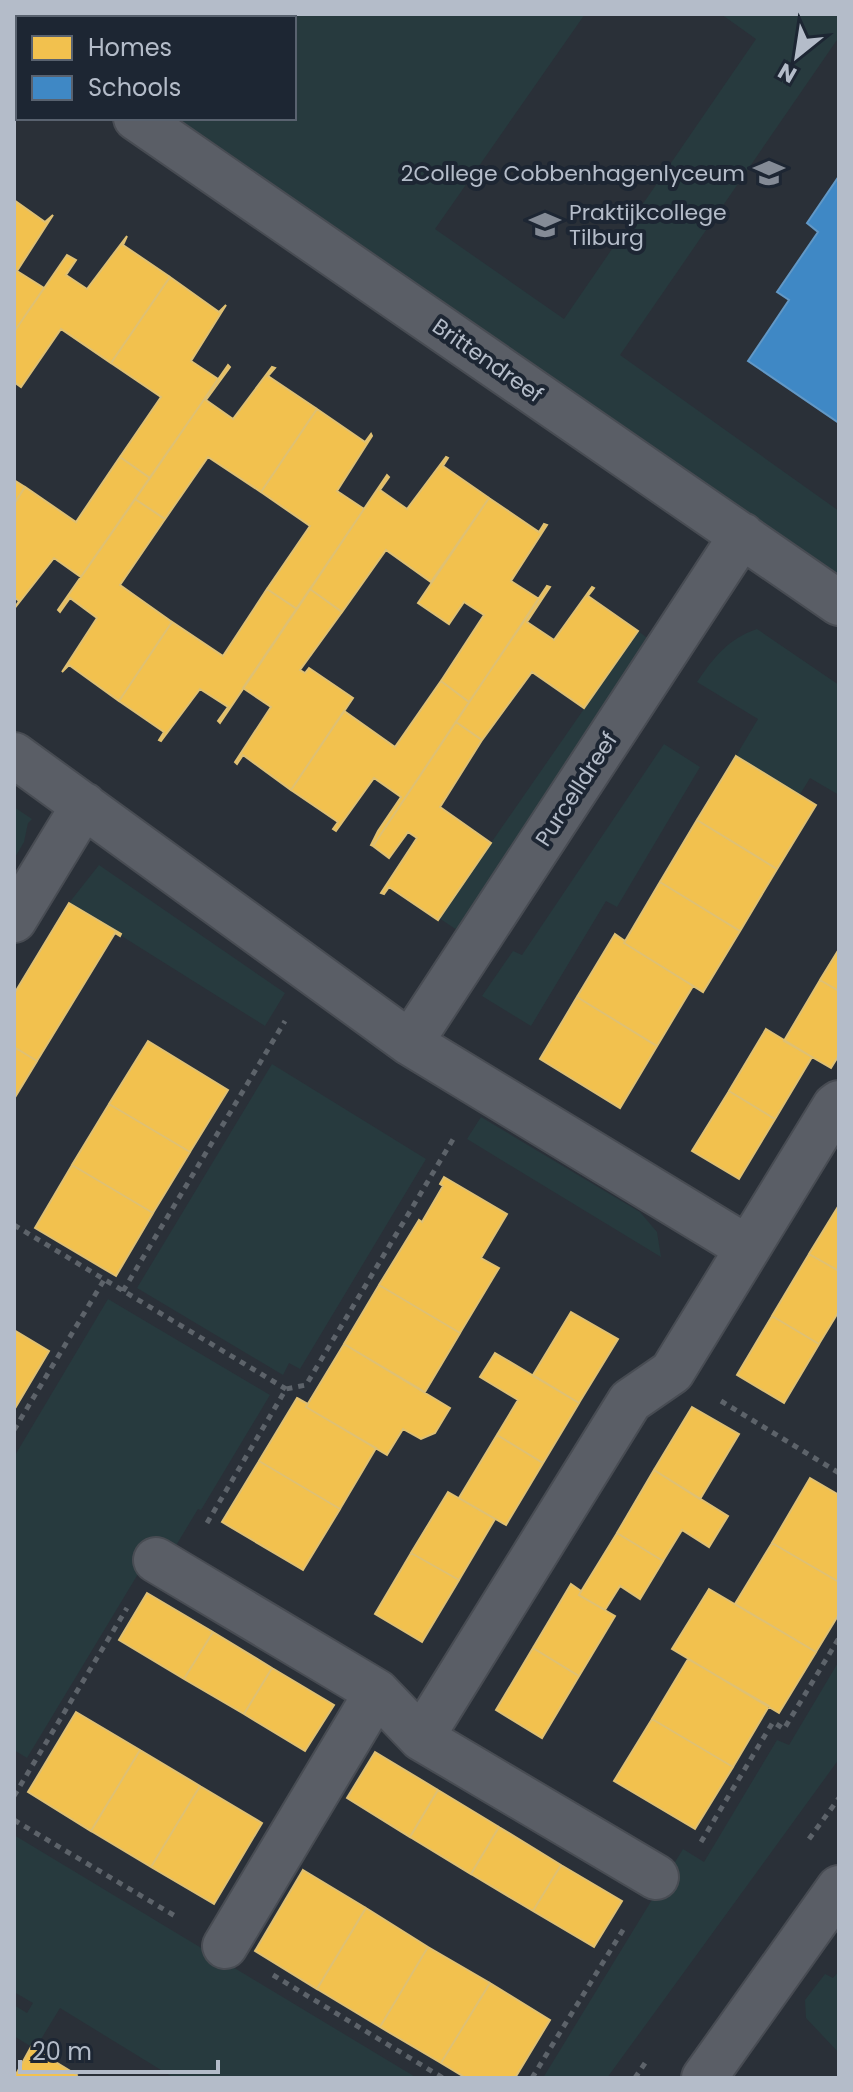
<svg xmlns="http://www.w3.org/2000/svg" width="853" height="2092" font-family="Poppins,sans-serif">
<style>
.green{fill:#273a3e}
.homes{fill:#f2c14e;stroke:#dfc073;stroke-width:2}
.schools{fill:#3f88c5;stroke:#6298c6;stroke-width:2}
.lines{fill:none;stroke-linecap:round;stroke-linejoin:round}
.minor-casing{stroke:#484c53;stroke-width:48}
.path{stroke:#5d636a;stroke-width:5;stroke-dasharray:6 6;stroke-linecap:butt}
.minor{stroke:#5a5e66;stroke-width:44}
.labels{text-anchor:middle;stroke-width:8;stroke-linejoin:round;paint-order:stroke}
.poi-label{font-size:22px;fill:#b4bcc9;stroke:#1d2633;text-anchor:end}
.street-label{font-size:22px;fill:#b4bcc9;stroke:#1d2633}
</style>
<rect width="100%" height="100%" fill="#2a3038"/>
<path class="green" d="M 25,14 L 585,14 L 435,229 L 564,319 L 756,39 L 721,14 L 839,14 L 839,37 L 620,355 L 839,511 L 839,575 L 176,118 L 294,118 L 294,18 L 31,18 Z
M 757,629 L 839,685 L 839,795 L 810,778 L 799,796 L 736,756 L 758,719 L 697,682 C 714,657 728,639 757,629 Z
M 638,631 L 654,643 L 457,930 L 439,918 Z
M 664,744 L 700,767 L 617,907 L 606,901 L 531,1026 L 482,996 L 513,951 L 522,955 Z
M 14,807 L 32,819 L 28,823 L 24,842 L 14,859 Z
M 99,865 L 285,993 L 265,1026 L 69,903 Z
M 272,1064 L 426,1159 L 300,1369 L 289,1363 L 283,1375 L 137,1288 Z
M 481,1117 L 640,1212 L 657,1232 L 661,1257 L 467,1139 Z
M 108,1299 L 270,1395 L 201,1510 L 198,1509 L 154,1582 L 138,1574 L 27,1758 L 14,1750 L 14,1457 Z
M 839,1661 L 839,1759 L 607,2078 L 543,2078 L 683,1849 L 704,1862 L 777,1740 L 789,1745 Z
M 14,1835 L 417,2078 L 174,2078 L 60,2008 L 35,2049 L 14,2036 L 14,2005 L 27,2013 L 33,2003 L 14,1992 Z
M 839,1971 L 839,2053 L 806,2018 L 805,2000 L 825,1974 L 833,1978 Z"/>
<path class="homes" d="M 14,200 L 45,222 L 53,215 L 17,271 L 44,288 L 14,332 Z
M 127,236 L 123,245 L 170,277 L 111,363 L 61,329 L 21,387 L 14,382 L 14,332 L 67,255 L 76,260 L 66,275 L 87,289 Z
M 170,277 L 219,312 L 226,305 L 191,361 L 218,379 L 150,478 L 120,457 L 161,397 L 111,363 Z
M 228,365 L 230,367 L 206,400 L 233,419 L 272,367 L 275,368 L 268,376 L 317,409 L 261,492 L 208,457 L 165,519 L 135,499 Z
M 317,409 L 365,442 L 371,434 L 372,436 L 337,491 L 364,509 L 297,609 L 267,589 L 310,526 L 261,492 Z
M 120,457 L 150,478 L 81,577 L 54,558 L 14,609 L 19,601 L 14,597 L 14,504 L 25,487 L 76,522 Z
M 446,457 L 448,458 L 443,466 L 489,498 L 431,582 L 386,550 L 342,612 L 310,589 L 387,475 L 389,477 L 380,490 L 407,509 Z
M 14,480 L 25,487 L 14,504 Z
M 489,498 L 539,532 L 544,524 L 547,525 L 511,581 L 539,599 L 469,702 L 441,681 L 484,615 L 464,602 L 449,624 L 418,603 Z
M 135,499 L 165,519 L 120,585 L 172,622 L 119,701 L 69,665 L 62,672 L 97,618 L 70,598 L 60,612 L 58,610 Z
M 547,586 L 550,587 L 527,622 L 554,640 L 592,587 L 594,588 L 588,596 L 638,631 L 584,708 L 532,672 L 482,740 L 456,722 Z
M 267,589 L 297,609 L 220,723 L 218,721 L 228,707 L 200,689 L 161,741 L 159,740 L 164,732 L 119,701 L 172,622 L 223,656 Z
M 310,589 L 342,612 L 300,670 L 305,673 L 309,668 L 353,698 L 291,790 L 243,755 L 237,764 L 235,762 L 271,707 L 243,688 Z
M 441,681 L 469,702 L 373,846 L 371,845 L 378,831 L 401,797 L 374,778 L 336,831 L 333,829 L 338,822 L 291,790 L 344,711 L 395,747 Z
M 456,722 L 482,740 L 440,807 L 491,843 L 438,920 L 389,887 L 384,894 L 381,893 L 417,838 L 408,832 L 389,858 L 373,846 Z
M 736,756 L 816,805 L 777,869 L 697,820 Z
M 697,820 L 777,869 L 740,931 L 660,882 Z
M 660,882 L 740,931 L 703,992 L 624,943 Z
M 69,903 L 121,934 L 120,936 L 115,933 L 37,1061 L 14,1047 L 14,994 Z
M 615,934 L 625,941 L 624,943 L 693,986 L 657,1046 L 577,997 Z
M 839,949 L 839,991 L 820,980 Z
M 820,980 L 839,991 L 839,1055 L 831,1068 L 784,1041 Z
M 577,997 L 657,1046 L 620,1108 L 540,1059 Z
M 766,1029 L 812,1057 L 775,1119 L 729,1091 Z
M 148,1041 L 228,1090 L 190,1152 L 109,1104 Z
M 14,1047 L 37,1061 L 14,1099 Z
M 729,1091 L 775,1119 L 739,1179 L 692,1151 Z
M 109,1104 L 190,1152 L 153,1213 L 72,1165 Z
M 72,1165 L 153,1213 L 116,1276 L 35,1228 Z
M 444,1177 L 507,1214 L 481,1258 L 499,1268 L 460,1333 L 379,1285 L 419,1220 L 422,1222 L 443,1186 L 440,1184 Z
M 839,1205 L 839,1271 L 809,1254 Z
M 809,1254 L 839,1271 L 839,1311 L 819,1344 L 772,1316 Z
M 379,1285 L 460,1333 L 425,1392 L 344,1344 Z
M 571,1312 L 618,1339 L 579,1403 L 533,1375 Z
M 772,1316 L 819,1344 L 784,1403 L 737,1375 Z
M 14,1330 L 49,1351 L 14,1410 Z
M 344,1344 L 450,1408 L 435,1433 L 421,1439 L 403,1429 L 387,1455 L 306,1407 Z
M 495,1353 L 579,1403 L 543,1463 L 497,1435 L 518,1400 L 480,1377 Z
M 297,1398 L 308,1404 L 306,1407 L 376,1448 L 340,1509 L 259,1461 Z
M 692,1407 L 739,1434 L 700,1499 L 654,1470 Z
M 497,1435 L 543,1463 L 506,1525 L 459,1498 Z
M 259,1461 L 340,1509 L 303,1570 L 222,1522 Z
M 654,1470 L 728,1516 L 709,1547 L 682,1530 L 663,1561 L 617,1533 Z
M 810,1478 L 839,1495 L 839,1582 L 772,1543 Z
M 448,1492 L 495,1519 L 459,1580 L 411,1553 Z
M 617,1533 L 663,1561 L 640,1599 L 620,1586 L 605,1610 L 579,1595 Z
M 772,1543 L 839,1582 L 839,1614 L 816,1652 L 735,1604 Z
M 411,1553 L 459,1580 L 422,1642 L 375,1614 Z
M 571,1584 L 581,1591 L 579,1595 L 615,1616 L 579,1676 L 533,1648 Z
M 709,1589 L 816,1652 L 779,1713 L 672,1649 Z
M 147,1593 L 213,1632 L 184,1679 L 119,1640 Z
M 213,1632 L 272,1668 L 244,1714 L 184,1679 Z
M 533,1648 L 579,1676 L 542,1738 L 496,1710 Z
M 688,1659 L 769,1706 L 733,1767 L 652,1719 Z
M 272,1668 L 334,1705 L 305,1751 L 244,1714 Z
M 76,1712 L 140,1750 L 91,1831 L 28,1792 Z
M 652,1719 L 733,1767 L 695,1829 L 614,1781 Z
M 140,1750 L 200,1786 L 151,1867 L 91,1831 Z
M 375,1752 L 438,1790 L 410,1837 L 347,1798 Z
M 200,1786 L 262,1823 L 214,1904 L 151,1867 Z
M 438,1790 L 499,1827 L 471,1874 L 410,1837 Z
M 499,1827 L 561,1865 L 533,1911 L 471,1874 Z
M 561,1865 L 622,1901 L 594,1947 L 533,1911 Z
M 303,1870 L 366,1908 L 317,1989 L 255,1951 Z
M 366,1908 L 428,1947 L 380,2027 L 317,1989 Z
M 428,1947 L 490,1983 L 441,2063 L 380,2027 Z
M 490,1983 L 550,2020 L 515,2078 L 466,2078 L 441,2063 Z
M 31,2047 L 77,2075 L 75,2078 L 14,2078 Z"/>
<path class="schools" d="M 839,176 L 839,423 L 748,361 L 789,300 L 777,292 L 818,232 L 807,223 Z"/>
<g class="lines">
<defs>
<path id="minor" d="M 14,34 L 18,36
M 136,118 L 839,603
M 14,755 L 410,1043 L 746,1247
M 14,920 L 84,805
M 410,1043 L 742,535
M 156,1560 L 377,1692 L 421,1738 L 656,1877
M 421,1738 L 630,1401 L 672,1372 L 835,1106 L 839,1103
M 225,1946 L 377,1692
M 704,2078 L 839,1888"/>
</defs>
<use href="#minor" class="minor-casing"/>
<path class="path" d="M 14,1225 L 286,1389
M 123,1291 L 285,1021
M 721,1401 L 839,1473
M 14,1430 L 104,1280
M 207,1523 L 286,1389 L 306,1385 L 455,1136
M 14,1796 L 127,1608
M 14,1820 L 175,1916
M 809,1839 L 839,1798
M 701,1842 L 773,1722 L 784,1729 L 839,1638
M 273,1975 L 443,2078
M 532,2078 L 626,1925
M 635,2078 L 647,2060"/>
<use href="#minor" class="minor"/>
</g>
<defs>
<symbol id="school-bare" viewBox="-9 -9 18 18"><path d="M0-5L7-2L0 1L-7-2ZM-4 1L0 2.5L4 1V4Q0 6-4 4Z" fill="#848b96" stroke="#1d2633" stroke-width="2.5" paint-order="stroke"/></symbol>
</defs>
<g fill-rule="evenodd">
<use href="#school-bare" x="747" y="151" width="44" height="44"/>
<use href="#school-bare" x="523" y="203" width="44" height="44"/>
</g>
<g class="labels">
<g class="poi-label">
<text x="745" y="181">2College Cobbenhagenlyceum</text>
<text x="569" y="220" text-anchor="start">Praktijkcollege<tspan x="569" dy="25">Tilburg</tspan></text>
</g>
<g class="street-label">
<text transform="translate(488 360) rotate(35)" y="8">Brittendreef</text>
<text transform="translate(576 789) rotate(-57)" y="8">Purcelldreef</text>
</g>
</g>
<rect width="853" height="2092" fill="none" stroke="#b4bcc9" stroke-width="32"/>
<rect x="16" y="16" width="280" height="104" fill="#1d2633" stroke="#59626f" stroke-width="2"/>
<rect x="32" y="36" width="40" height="24" fill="#f2c14e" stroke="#59626f" stroke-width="2"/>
<text x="88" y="56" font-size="24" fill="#b4bcc9">Homes</text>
<rect x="32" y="76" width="40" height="24" fill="#3f88c5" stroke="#59626f" stroke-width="2"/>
<text x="88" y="96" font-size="24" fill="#b4bcc9">Schools</text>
<g transform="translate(797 56) rotate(210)" stroke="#1d2633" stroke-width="6" paint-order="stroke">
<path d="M0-6L14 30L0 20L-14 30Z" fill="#b4bcc9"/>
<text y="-12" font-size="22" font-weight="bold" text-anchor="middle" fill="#b4bcc9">N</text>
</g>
<path d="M20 2060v12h198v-12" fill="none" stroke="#b4bcc9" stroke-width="4"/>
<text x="32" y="2060" font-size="24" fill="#b4bcc9" stroke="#1d2633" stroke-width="6" paint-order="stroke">20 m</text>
</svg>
